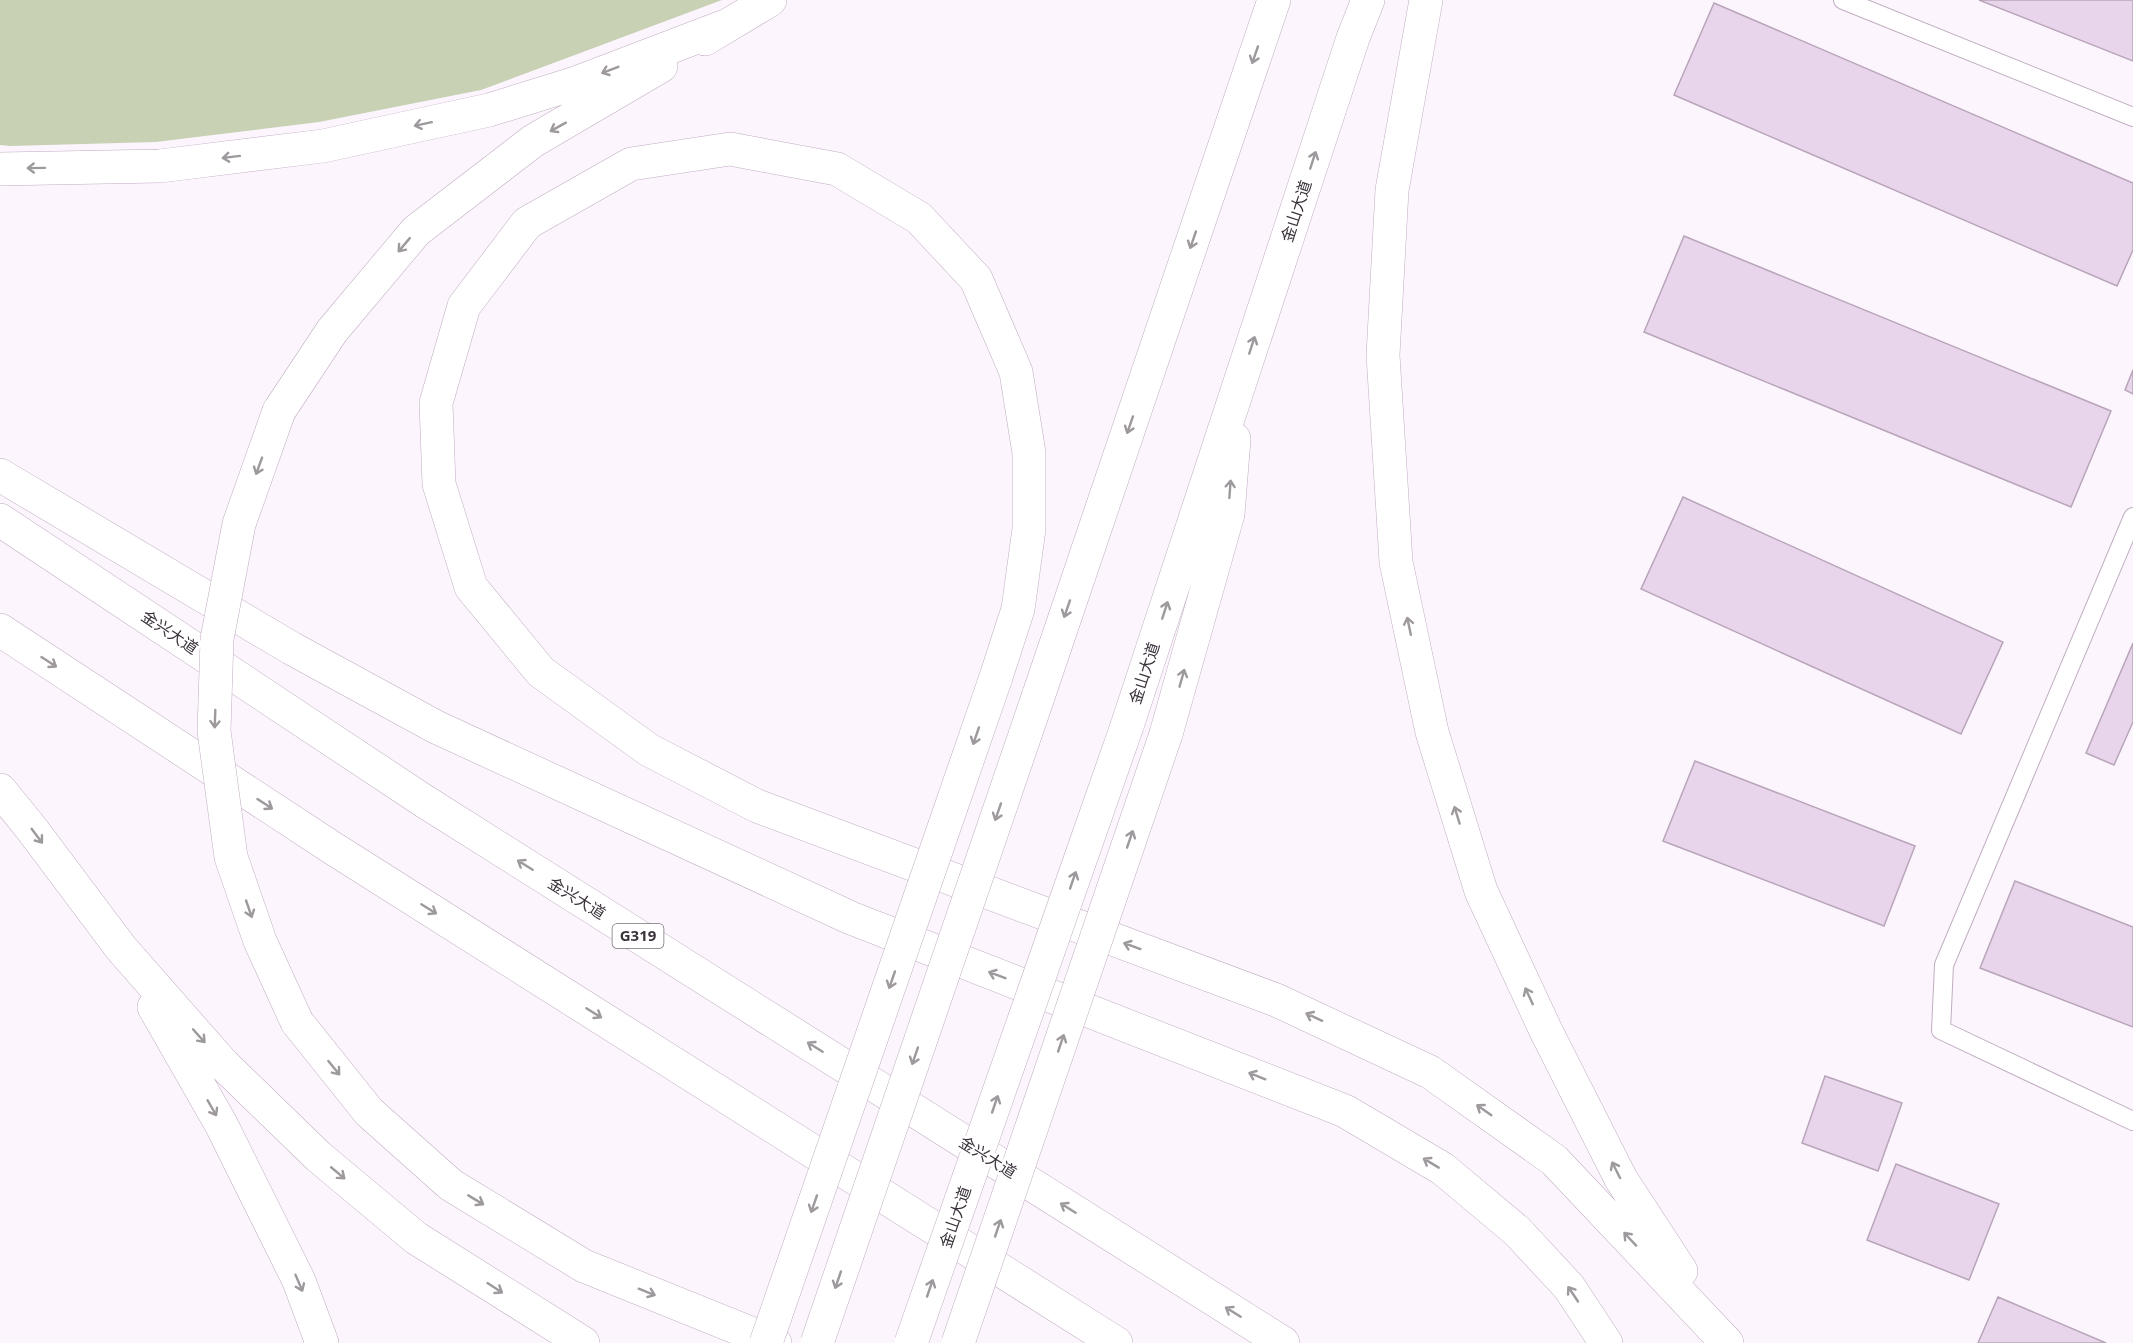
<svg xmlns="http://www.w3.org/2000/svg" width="2133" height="1343" font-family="'Noto Sans','Noto Sans SC',sans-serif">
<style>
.green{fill:#c8d1b4}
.building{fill:#e9d5eb;stroke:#b8a5ba;stroke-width:1.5}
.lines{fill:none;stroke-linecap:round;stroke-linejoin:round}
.service-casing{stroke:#c0adc2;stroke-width:20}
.trunk-casing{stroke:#c0adc2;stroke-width:34}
.service{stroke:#fff;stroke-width:18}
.trunk{stroke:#fff;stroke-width:33}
.trunk-bridge-casing{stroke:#c0adc2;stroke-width:34;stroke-linecap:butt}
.trunk-bridge{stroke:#fff;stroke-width:33}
.oneway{stroke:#9d999d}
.labels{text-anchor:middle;stroke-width:6;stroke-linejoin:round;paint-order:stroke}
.shield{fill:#fff;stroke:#767076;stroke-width:1.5}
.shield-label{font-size:15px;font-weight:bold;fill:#3b333b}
.street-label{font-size:16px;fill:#3b333b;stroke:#fff}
</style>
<rect width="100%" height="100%" fill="#fdf5fe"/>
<path class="green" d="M 0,0 L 722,0 L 481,90 L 319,122 L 156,142 L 10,146 L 0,145 Z"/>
<path class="building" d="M 1979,0 L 2133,0 L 2133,61 Z
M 1714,3 L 2133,183 L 2133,250 L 2117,286 L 1674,95 Z
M 1684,236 L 2111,411 L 2071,507 L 1644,332 Z
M 2133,370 L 2133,394 L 2125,390 Z
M 1683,497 L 2003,642 L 1961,734 L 1641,589 Z
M 2133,643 L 2133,722 L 2114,765 L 2086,753 Z
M 1695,761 L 1915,846 L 1884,926 L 1663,841 Z
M 2015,881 L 2133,927 L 2133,1027 L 1980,968 Z
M 1825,1076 L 1902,1103 L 1878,1171 L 1802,1143 Z
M 1896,1164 L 1999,1204 L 1969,1280 L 1867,1240 Z
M 1998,1297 L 2106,1343 L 1978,1343 Z"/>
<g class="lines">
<defs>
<path id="service" d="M 1843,0 L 2133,117
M 2133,517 L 1944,965 L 1941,1030 L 2133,1121"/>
<path id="trunk" d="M 1426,0 L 1392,190 L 1383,355 L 1396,562 L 1432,732 L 1481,891 L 1546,1031 L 1621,1179 L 1681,1271
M 705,39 L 770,0
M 0,169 L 160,166 L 323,146 L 489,110 L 576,83 L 723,27
M 279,411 L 332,331 L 416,231 L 533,141 L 661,66
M 0,475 L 291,648 L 436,727 L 851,918 L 1345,1111 L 1443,1169 L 1517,1231 L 1569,1287 L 1606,1343
M 0,520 L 424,801 L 1283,1343
M 0,630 L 334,849 L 1116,1343
M 995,680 L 1018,609 L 1029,529 L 1029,453 L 1016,372 L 976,279 L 919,218 L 837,169 L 730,149 L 631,164 L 527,223 L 464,306 L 436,403 L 439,484 L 471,587 L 541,672 L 649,750 L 757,806 L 1276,1000 L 1430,1072 L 1554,1160 L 1727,1343
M 1038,697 L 1274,0
M 1127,726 L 1353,38 L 1368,0
M 1166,734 L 1228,514 L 1234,439
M 0,790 L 31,828 L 121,948 L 223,1064 L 319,1157 L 416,1238 L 583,1343
M 154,1007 L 221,1124 L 299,1281 L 322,1343
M 297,1022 L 369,1112 L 451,1185 L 584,1266 L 775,1343"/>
</defs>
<use href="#service" class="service-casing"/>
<use href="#trunk" class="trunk-casing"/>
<use href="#service" class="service"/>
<use href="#trunk" class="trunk"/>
<defs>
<path id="trunk-bridge" d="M 279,411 L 239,524 L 217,639 L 214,731 L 231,857 L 260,941 L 297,1022
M 766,1343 L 995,680
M 817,1343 L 1038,697
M 911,1343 L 1127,726
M 958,1343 L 1166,734"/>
</defs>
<use href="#trunk-bridge" class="trunk-bridge-casing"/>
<use href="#trunk-bridge" class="trunk-bridge"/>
</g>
<defs><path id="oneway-shaft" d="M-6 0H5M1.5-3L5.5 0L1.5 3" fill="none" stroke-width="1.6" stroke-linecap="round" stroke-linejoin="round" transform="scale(1.5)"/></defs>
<g class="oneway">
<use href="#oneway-shaft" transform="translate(1255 55) rotate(109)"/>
<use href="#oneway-shaft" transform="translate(610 70) rotate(159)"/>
<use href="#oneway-shaft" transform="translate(423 124) rotate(168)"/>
<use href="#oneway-shaft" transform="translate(558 127) rotate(151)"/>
<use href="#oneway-shaft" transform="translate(231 157) rotate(173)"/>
<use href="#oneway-shaft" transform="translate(1313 160) rotate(-72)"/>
<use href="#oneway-shaft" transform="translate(36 168) rotate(179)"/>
<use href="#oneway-shaft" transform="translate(1193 240) rotate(109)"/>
<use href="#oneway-shaft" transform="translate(404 245) rotate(130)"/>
<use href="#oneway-shaft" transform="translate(1252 345) rotate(-72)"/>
<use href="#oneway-shaft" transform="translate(1130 425) rotate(109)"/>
<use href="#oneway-shaft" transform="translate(259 466) rotate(110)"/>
<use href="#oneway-shaft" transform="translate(1230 489) rotate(-86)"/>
<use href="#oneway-shaft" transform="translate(1067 609) rotate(109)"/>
<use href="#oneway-shaft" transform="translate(1165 610) rotate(-72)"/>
<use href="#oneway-shaft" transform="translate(1409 626) rotate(-102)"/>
<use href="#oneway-shaft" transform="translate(49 662) rotate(33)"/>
<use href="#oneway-shaft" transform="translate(1182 678) rotate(-74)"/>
<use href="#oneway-shaft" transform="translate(215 719) rotate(92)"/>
<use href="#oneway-shaft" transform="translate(976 736) rotate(109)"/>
<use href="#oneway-shaft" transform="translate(265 804) rotate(33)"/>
<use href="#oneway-shaft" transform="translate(998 812) rotate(109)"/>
<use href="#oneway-shaft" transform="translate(1457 815) rotate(-107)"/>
<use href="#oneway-shaft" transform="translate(37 836) rotate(53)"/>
<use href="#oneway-shaft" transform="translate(1130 839) rotate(-71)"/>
<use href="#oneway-shaft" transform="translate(525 865) rotate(-148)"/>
<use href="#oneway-shaft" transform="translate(1073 880) rotate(-71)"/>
<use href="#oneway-shaft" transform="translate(249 909) rotate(71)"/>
<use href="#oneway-shaft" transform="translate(429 909) rotate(32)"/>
<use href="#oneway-shaft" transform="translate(1132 946) rotate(-160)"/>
<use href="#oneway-shaft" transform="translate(997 975) rotate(-159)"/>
<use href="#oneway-shaft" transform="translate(892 980) rotate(109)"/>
<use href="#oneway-shaft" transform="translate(1529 996) rotate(-115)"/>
<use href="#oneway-shaft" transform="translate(594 1013) rotate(32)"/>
<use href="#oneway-shaft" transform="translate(1314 1017) rotate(-155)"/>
<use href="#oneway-shaft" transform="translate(199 1036) rotate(48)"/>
<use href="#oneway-shaft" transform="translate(1061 1043) rotate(-71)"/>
<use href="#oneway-shaft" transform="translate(815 1047) rotate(-148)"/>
<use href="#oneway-shaft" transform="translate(915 1056) rotate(109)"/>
<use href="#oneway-shaft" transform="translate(334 1068) rotate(51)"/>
<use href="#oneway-shaft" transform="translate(1257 1076) rotate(-158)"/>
<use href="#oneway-shaft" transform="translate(995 1104) rotate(-71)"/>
<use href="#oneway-shaft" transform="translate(212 1108) rotate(60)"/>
<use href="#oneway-shaft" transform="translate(1484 1110) rotate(-145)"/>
<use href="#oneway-shaft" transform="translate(1431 1163) rotate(-149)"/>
<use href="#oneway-shaft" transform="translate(1616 1170) rotate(-117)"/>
<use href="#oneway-shaft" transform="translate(338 1173) rotate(40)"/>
<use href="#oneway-shaft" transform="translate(476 1200) rotate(31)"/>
<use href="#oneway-shaft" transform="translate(814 1204) rotate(109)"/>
<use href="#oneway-shaft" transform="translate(1068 1208) rotate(-148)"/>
<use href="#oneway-shaft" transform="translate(998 1228) rotate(-71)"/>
<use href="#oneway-shaft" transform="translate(1630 1239) rotate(-133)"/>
<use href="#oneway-shaft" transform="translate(838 1280) rotate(109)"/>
<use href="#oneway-shaft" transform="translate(299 1283) rotate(67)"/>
<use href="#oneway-shaft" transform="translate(495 1288) rotate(33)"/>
<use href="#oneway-shaft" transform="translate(930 1288) rotate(-71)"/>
<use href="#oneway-shaft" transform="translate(647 1292) rotate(22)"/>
<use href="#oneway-shaft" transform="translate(1573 1294) rotate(-124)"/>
<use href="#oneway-shaft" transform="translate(1233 1312) rotate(-148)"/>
</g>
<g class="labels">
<rect class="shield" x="612.5" y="924" width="51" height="24" rx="4.5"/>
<g class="shield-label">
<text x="638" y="941">G319</text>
</g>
<g class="street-label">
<text transform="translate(1296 211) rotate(-72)" y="6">金山大道</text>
<text transform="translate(170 632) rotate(34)" y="6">金兴大道</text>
<text transform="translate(1144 673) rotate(-72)" y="6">金山大道</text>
<text transform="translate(577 898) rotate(32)" y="6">金兴大道</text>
<text transform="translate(988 1157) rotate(32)" y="6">金兴大道</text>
<text transform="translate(955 1217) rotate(-71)" y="6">金山大道</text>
</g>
</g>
</svg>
